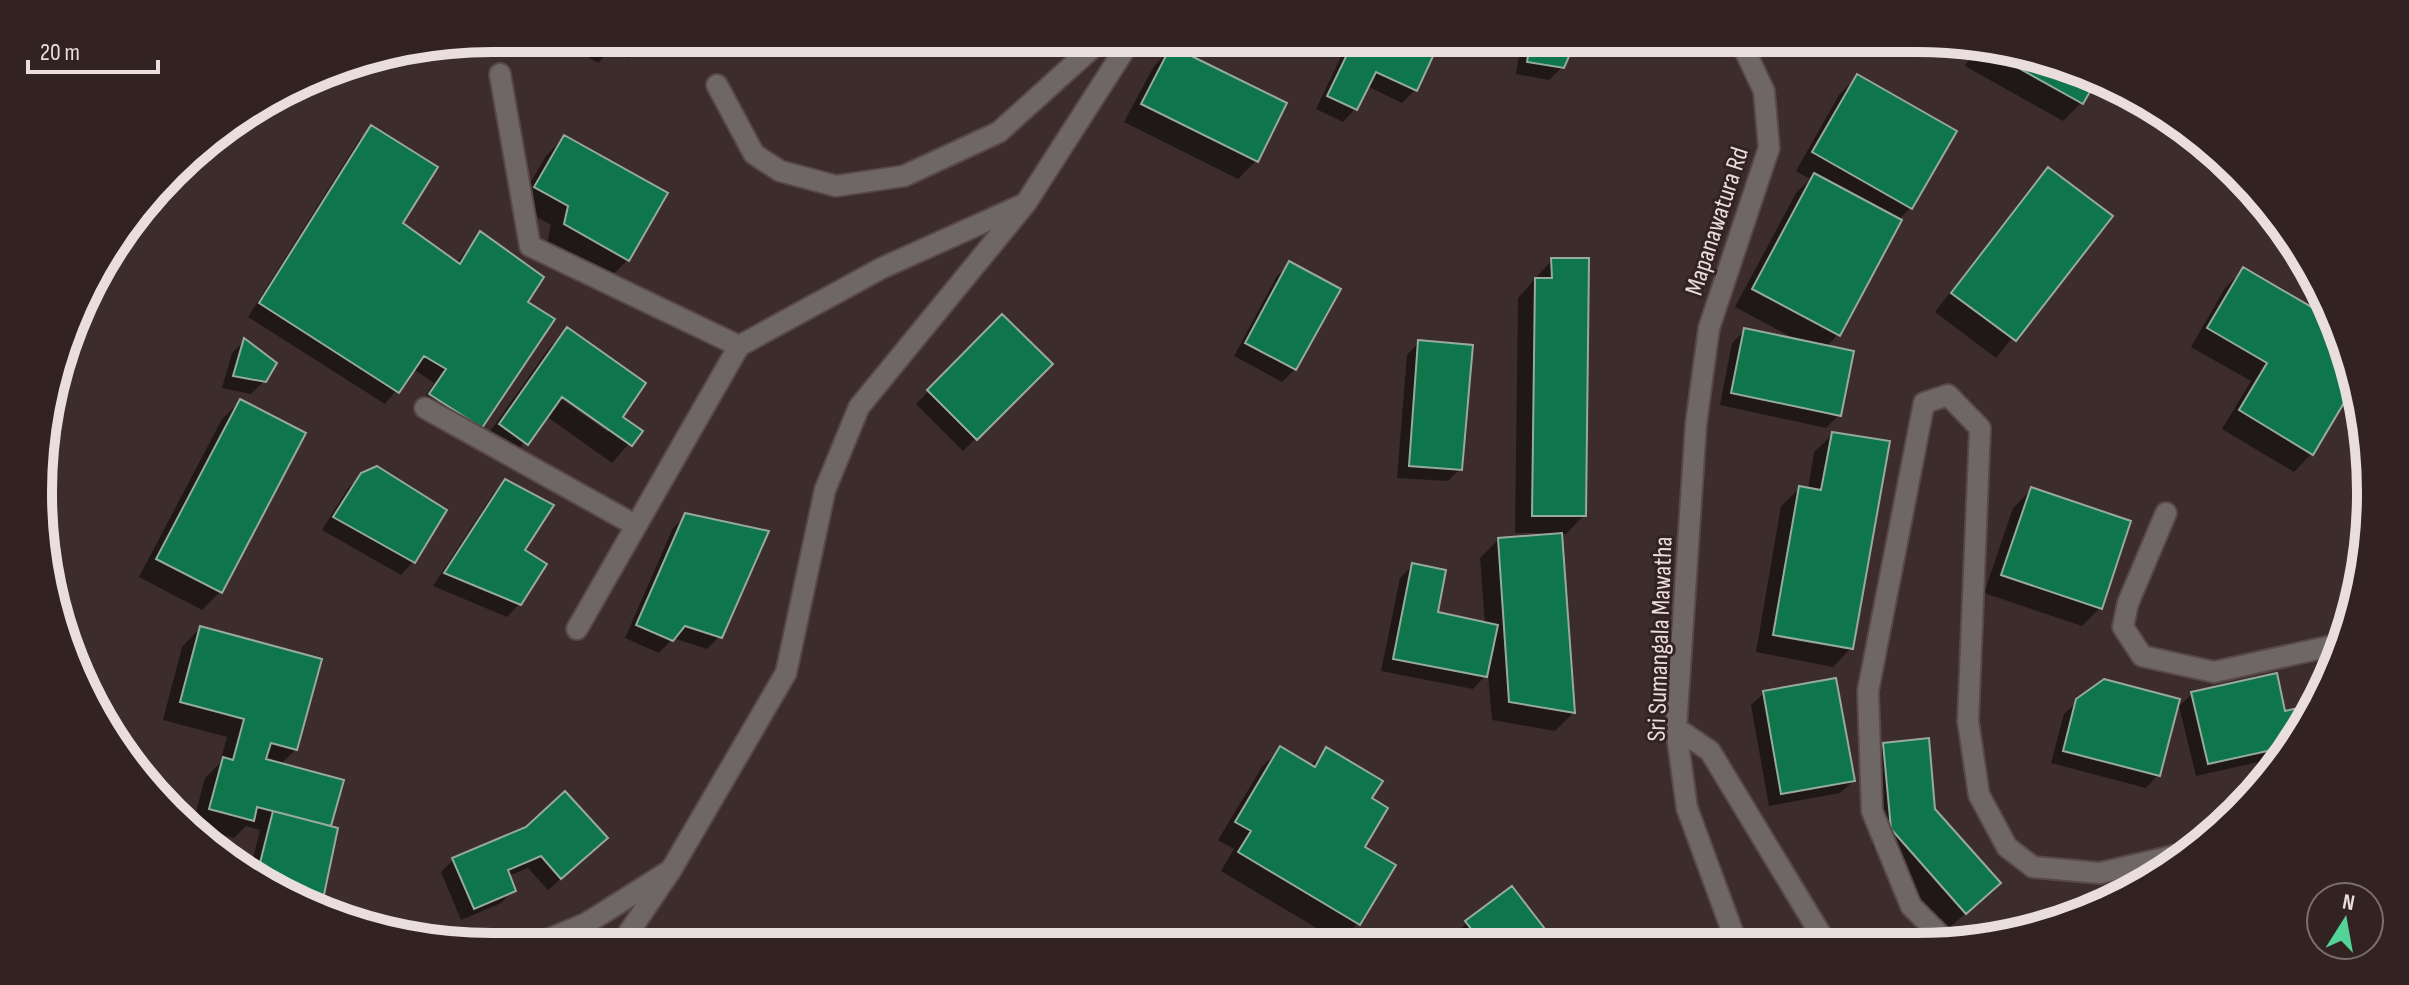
<svg xmlns="http://www.w3.org/2000/svg" width="2409" height="985" font-family="'Sofia Sans Condensed',sans-serif">
<style>
.shadow{fill:#0007;fill-rule:evenodd}
.building{fill:#0f754b;stroke:#97aa9e;stroke-width:2}
.lines{fill:none;stroke-linecap:round;stroke-linejoin:round}
.service-casing{stroke:#594848;stroke-width:24}
.minor-casing{stroke:#594848;stroke-width:24}
.tertiary-casing{stroke:#594848;stroke-width:24}
.service{stroke:#6f6666;stroke-width:20}
.minor{stroke:#6f6666;stroke-width:20}
.tertiary{stroke:#6f6666;stroke-width:20}
.labels{text-anchor:middle;stroke-width:6;stroke-linejoin:round;paint-order:stroke}
.street-label{font-size:26px;fill:#e9dddd;stroke:#322}
.rim{fill:none;stroke:#e9dddd;stroke-width:10}
</style>
<rect width="100%" height="100%" fill="#3d2c2c"/>
<path class="shadow" d="M 557,38 L 648,38 L 629,58 L 613,48 L 598,63 Z
M 1350,38 L 1396,38 L 1415,90 L 1402,103 L 1367,86 L 1355,109 L 1343,122 L 1316,109 Z
M 1522,38 L 1575,38 L 1562,67 L 1549,80 L 1516,74 Z
M 1172,48 L 1256,161 L 1238,179 L 1124,122 L 1154,66 Z
M 1975,48 L 2062,62 L 2094,80 L 2081,103 L 2063,121 L 1965,66 Z
M 1857,77 L 1911,207 L 1898,220 L 1838,334 L 1826,347 L 1839,415 L 1826,428 L 1720,405 L 1732,343 L 1745,330 L 1795,339 L 1735,307 L 1796,193 L 1810,179 L 1796,171 L 1839,95 Z
M 371,128 L 400,223 L 456,264 L 480,233 L 525,303 L 480,427 L 468,439 L 418,407 L 434,383 L 413,369 L 385,404 L 248,317 L 359,140 Z
M 564,137 L 628,260 L 609,278 L 547,243 L 551,225 L 517,206 L 546,156 Z
M 2048,170 L 2110,217 L 1996,358 L 1935,312 L 2030,188 Z
M 1552,260 L 1584,515 L 1566,534 L 1560,534 L 1573,713 L 1555,731 L 1492,720 L 1488,673 L 1473,689 L 1381,671 L 1400,578 L 1413,565 L 1436,614 L 1485,624 L 1480,558 L 1499,539 L 1540,537 L 1540,533 L 1515,533 L 1518,298 Z
M 1290,264 L 1295,369 L 1282,382 L 1234,356 L 1277,276 Z
M 2243,270 L 2312,453 L 2294,472 L 2222,429 L 2251,381 L 2191,347 L 2225,288 Z
M 1002,317 L 1050,364 L 963,451 L 916,404 Z
M 567,330 L 620,417 L 640,431 L 612,463 L 546,416 L 508,462 L 482,443 L 549,348 ZM 555,390 L 611,429 L 608,432 L 553,393 Z
M 244,341 L 264,381 L 251,394 L 222,388 L 232,353 Z
M 1419,342 L 1460,469 L 1448,481 L 1397,478 L 1407,355 Z
M 241,401 L 220,592 L 202,610 L 139,577 L 222,419 Z
M 1833,434 L 1851,648 L 1833,667 L 1756,652 L 1781,506 L 1800,488 L 1808,489 L 1814,452 Z
M 362,475 L 444,511 L 413,562 L 401,575 L 322,530 L 348,488 Z
M 505,481 L 522,551 L 519,604 L 507,617 L 433,586 L 493,494 Z
M 2032,489 L 2100,608 L 2082,626 L 1984,593 L 2013,508 Z
M 2364,509 L 2360,540 L 2353,520 Z
M 686,516 L 720,636 L 707,649 L 673,638 L 659,653 L 625,638 L 673,528 Z
M 200,628 L 296,749 L 280,765 L 341,782 L 329,827 L 336,829 L 319,908 L 250,871 L 260,830 L 246,826 L 234,838 L 192,827 L 205,778 L 220,763 L 227,737 L 163,720 L 182,647 Z
M 1764,693 L 1853,781 L 1840,793 L 1769,806 L 1751,705 Z
M 2192,694 L 2284,713 L 2301,709 L 2305,724 L 2285,756 L 2196,776 L 2179,706 Z
M 2078,701 L 2158,775 L 2146,788 L 2051,763 L 2064,714 Z
M 1884,744 L 1933,810 L 1999,883 L 1947,930 L 1873,848 L 1865,763 Z
M 1280,749 L 1310,766 L 1327,750 L 1370,799 L 1362,848 L 1358,923 L 1340,942 L 1221,871 L 1234,849 L 1218,840 L 1262,767 Z
M 593,850 L 548,890 L 528,868 L 508,876 L 514,890 L 501,903 L 461,920 L 441,872 L 453,860 Z
M 1467,923 L 1545,933 L 1534,944 L 1461,944 L 1454,935 Z"/>
<path class="building" d="M 605,38 L 622,38 L 617,46 Z
M 1355,38 L 1400,38 L 1434,54 L 1417,91 L 1376,72 L 1357,110 L 1327,96 Z
M 1531,38 L 1577,38 L 1564,68 L 1527,62 Z
M 1171,46 L 1287,103 L 1258,162 L 1141,104 Z
M 1986,50 L 2062,62 L 2096,81 L 2083,104 Z
M 1857,74 L 1957,131 L 1912,209 L 1812,152 Z
M 371,125 L 438,167 L 403,223 L 460,264 L 480,231 L 544,277 L 528,302 L 555,319 L 482,428 L 429,394 L 446,369 L 424,356 L 399,393 L 259,303 Z
M 564,135 L 668,193 L 629,261 L 564,224 L 568,206 L 534,187 Z
M 2048,167 L 2113,216 L 2016,341 L 1951,293 Z
M 1814,173 L 1902,220 L 1840,336 L 1752,289 Z
M 1551,258 L 1589,258 L 1586,516 L 1532,516 L 1535,278 L 1552,278 Z
M 1289,261 L 1341,289 L 1296,370 L 1245,343 Z
M 2243,267 L 2332,319 L 2351,391 L 2313,455 L 2239,410 L 2267,363 L 2207,328 Z
M 1002,314 L 1053,364 L 977,440 L 927,390 Z
M 567,327 L 646,383 L 623,417 L 643,431 L 632,446 L 562,397 L 528,445 L 499,424 Z
M 1744,328 L 1854,351 L 1841,416 L 1731,393 Z
M 244,338 L 277,363 L 266,382 L 233,376 Z
M 1418,340 L 1473,345 L 1462,470 L 1409,466 Z
M 240,399 L 306,433 L 222,593 L 156,559 Z
M 1832,432 L 1890,441 L 1853,649 L 1773,635 L 1799,486 L 1821,490 Z
M 377,466 L 447,510 L 415,563 L 333,517 L 361,473 Z
M 505,479 L 554,505 L 525,550 L 547,564 L 521,605 L 444,573 Z
M 2031,487 L 2131,521 L 2102,609 L 2001,575 Z
M 685,513 L 769,531 L 722,638 L 685,626 L 673,641 L 636,625 Z
M 1562,533 L 1575,713 L 1509,702 L 1498,538 Z
M 1412,563 L 1446,570 L 1438,612 L 1498,625 L 1487,677 L 1393,659 Z
M 200,626 L 322,659 L 297,750 L 271,743 L 266,759 L 344,780 L 331,826 L 257,807 L 254,821 L 209,809 L 223,757 L 233,760 L 244,719 L 180,702 Z
M 2277,673 L 2285,711 L 2303,707 L 2306,721 L 2295,745 L 2208,764 L 2191,692 Z
M 1836,678 L 1855,781 L 1781,794 L 1763,691 Z
M 2104,679 L 2180,699 L 2160,776 L 2063,751 L 2076,699 Z
M 1929,738 L 1935,809 L 2001,883 L 1966,914 L 1891,829 L 1883,743 Z
M 1280,746 L 1315,767 L 1326,747 L 1383,781 L 1372,798 L 1388,808 L 1365,847 L 1396,865 L 1360,925 L 1238,852 L 1251,831 L 1235,822 Z
M 565,791 L 608,838 L 561,879 L 541,856 L 508,870 L 516,891 L 474,909 L 452,858 L 526,827 Z
M 273,811 L 338,828 L 321,909 L 257,875 Z
M 1512,886 L 1548,933 L 1533,944 L 1483,944 L 1465,921 Z"/>
<g class="lines">
<defs>
<path id="service" d="M 500,74 L 530,246 L 739,346
M 717,85 L 754,154 L 780,171 L 836,186 L 904,176 L 999,132 L 1103,38
M 425,408 L 635,525
M 530,947 L 587,923 L 671,870"/>
<path id="minor" d="M 2166,513 L 2128,603 L 2123,627 L 2142,656 L 2214,672 L 2345,643
M 577,629 L 739,346 L 882,268 L 1022,205
M 1676,728 L 1710,751 L 1826,943
M 1948,943 L 1911,906 L 1872,811 L 1868,691 L 1924,403 L 1948,395 L 1980,428 L 1968,721 L 1979,795 L 2007,847 L 2033,867 L 2100,873 L 2190,852
M 619,947 L 671,870 L 786,673 L 825,490 L 859,407 L 1026,203 L 1132,38"/>
<path id="tertiary" d="M 1737,944 L 1687,808 L 1676,728 L 1696,424 L 1709,328 L 1769,148 L 1764,91 L 1739,38"/>
</defs>
<use href="#service" class="service-casing"/>
<use href="#minor" class="minor-casing"/>
<use href="#tertiary" class="tertiary-casing"/>
<use href="#service" class="service"/>
<use href="#minor" class="minor"/>
<use href="#tertiary" class="tertiary"/>
</g>
<g class="labels">
<g class="street-label">
<text transform="translate(1716 221) rotate(-72)" y="9">Mapanawatura Rd</text>
<text transform="translate(1659 639) rotate(-88)" y="9">Sri Sumangala Mawatha</text>
</g>
</g>
<path d="M0 0H2409V985H0ZM492 52H1917A440 440 0 0 1 2357 492V493A440 440 0 0 1 1917 933H492A440 440 0 0 1 52 493V492A440 440 0 0 1 492 52Z" fill="#322" fill-rule="evenodd"/>
<path class="rim" d="M492 52H1917A440 440 0 0 1 2357 492V493A440 440 0 0 1 1917 933H492A440 440 0 0 1 52 493V492A440 440 0 0 1 492 52Z"/>
<g transform="translate(2345 921) rotate(11)"><circle r="38" fill="#332222" stroke="#7c6d6d" stroke-width="2"/>
<path d="M0-6L14 30L0 20L-14 30Z" fill="#54d396"/>
<text y="-12" font-size="22" font-weight="bold" text-anchor="middle" fill="#e9dddd">N</text>
</g>
<path d="M28 60v12h130v-12" fill="none" stroke="#e9dddd" stroke-width="4"/>
<text x="40" y="60" font-size="24" fill="#e9dddd" stroke="#332222" stroke-width="6" paint-order="stroke">20 m</text>
</svg>
